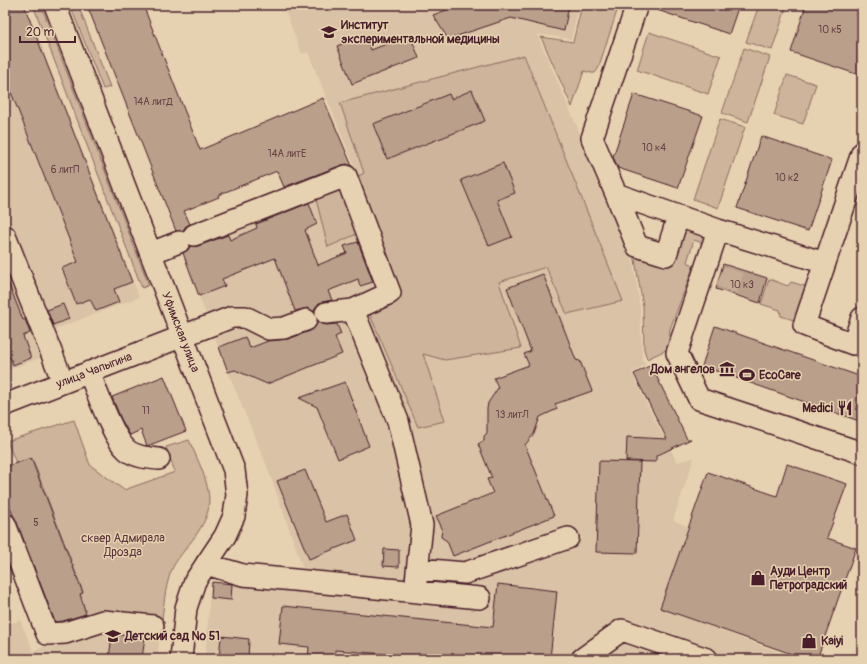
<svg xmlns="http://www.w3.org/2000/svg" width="867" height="664" font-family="Pangolin,sans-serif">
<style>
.built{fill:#d9c2a5}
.green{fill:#cdb49a;stroke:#8c6a62}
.building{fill:#ba9f8b;stroke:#4a1f2b}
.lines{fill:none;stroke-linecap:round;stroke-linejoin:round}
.minor-tunnel{stroke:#c7ad95;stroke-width:21;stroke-dasharray:21 10;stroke-linecap:butt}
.minor-casing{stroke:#4a1f2b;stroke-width:24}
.minor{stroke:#e6d1b0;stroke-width:21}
.labels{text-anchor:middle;stroke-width:3;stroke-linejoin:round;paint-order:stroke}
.number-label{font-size:10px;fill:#663f43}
.poi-label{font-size:12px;font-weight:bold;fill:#4a1f2b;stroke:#e6d1b0;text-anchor:start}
.street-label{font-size:12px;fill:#4a1f2b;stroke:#e6d1b0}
.park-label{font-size:12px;fill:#5e353c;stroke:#e6d1b0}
</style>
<rect width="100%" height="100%" fill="#e6d1b0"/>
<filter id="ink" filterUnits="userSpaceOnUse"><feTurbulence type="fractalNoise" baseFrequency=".025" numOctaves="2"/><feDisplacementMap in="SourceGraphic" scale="8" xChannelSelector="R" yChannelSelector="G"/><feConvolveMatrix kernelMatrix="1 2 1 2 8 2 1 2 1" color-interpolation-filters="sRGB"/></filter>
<g filter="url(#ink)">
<path class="built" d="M 5,5 L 25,5 L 139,297 L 32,338 L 40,358 L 5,371 Z
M 283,5 L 579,5 L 571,39 L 537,34 L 632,255 L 640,308 L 642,360 L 646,364 L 632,373 L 650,411 L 677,462 L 694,458 L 673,520 L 689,527 L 661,608 L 797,659 L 205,659 L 211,582 L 242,585 L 244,564 L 303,568 L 267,466 L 228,372 L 176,235 L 354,165 L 308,52 L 302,54 Z
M 86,614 L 162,619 L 157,659 L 5,659 L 5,626 L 20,620 L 33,651 L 66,639 L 62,623 Z"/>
<path class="green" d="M 33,5 L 41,5 L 149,285 L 142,288 Z
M 70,5 L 78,5 L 110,87 L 103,89 Z
M 582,5 L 619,5 L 598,69 L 595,73 L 591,73 L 584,71 L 572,107 L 541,37 L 573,42 Z
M 759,5 L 787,5 L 772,50 L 746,42 Z
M 649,32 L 721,56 L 708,94 L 637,70 Z
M 744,48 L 770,57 L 748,122 L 722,113 Z
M 524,55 L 623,301 L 567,314 L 546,267 L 499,282 L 521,348 L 445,360 L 423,354 L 445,421 L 418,427 L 362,296 L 379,288 L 359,233 L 328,247 L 316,199 L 364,173 L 340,103 Z
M 787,75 L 816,84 L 803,124 L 774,115 Z
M 720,119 L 745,127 L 718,208 L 693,199 Z
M 677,227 L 708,229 L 711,246 L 694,240 L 687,262 L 694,265 L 670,329 L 668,349 L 647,359 L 644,349 L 643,306 L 634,254 L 667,257 Z
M 769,279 L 788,286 L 791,282 L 808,287 L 797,321 L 781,316 L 780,310 L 761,304 Z
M 74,420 L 90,465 L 124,490 L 175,472 L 166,447 L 189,440 C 197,459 210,482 209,504 C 208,526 185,547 174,565 C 166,579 164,603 162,619 L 86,614 L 80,594 L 83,592 L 32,458 L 16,463 L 7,441 Z"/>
<path class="building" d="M 5,5 L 24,5 L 132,282 L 114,289 L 119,302 L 96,311 L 90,299 L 76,304 L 62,268 L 78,262 L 5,77 Z
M 87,5 L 143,5 L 200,150 L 323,98 L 352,166 L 347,164 L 342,165 L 284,187 L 277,171 L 218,195 L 219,197 L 184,211 L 190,224 L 185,227 L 183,231 L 176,231 Z
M 460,5 L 569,5 L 564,31 L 511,18 L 448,39 L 433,15 Z
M 652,5 L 739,5 L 729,34 L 651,8 Z
M 806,5 L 862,5 L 862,76 L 791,52 Z
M 365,35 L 371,50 L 410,35 L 419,58 L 352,84 L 337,46 Z
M 472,90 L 485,121 L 387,159 L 373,124 L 449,94 L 451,99 Z
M 634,94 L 703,116 L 678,188 L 618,168 L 613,157 Z
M 761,136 L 832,160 L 808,231 L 737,208 Z
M 503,163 L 515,193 L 497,200 L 512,237 L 489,246 L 461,180 Z
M 309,203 L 317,224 L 305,230 L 318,265 L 347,253 L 344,246 L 358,242 L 373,282 L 360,286 L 358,279 L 328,291 L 332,300 L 319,303 L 315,308 L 314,312 L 308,308 L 295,311 L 275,258 L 222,279 L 225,286 L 199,296 L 183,253 L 188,250 L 190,246 L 198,246 L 228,235 L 230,240 L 257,228 L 256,224 Z
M 723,264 L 767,278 L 760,303 L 716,289 Z
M 543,274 L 576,360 L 580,361 L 592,391 L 555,404 L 557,409 L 540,417 L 534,434 L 525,445 L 554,516 L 453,556 L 447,541 L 441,537 L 442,528 L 436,516 L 493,493 L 487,479 L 492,478 L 478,444 L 484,441 L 484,436 L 487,433 L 487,409 L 488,403 L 498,388 L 494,378 L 529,365 L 524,354 L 531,351 L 507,288 Z
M 5,277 L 6,277 L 23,320 L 25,319 L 30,333 L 23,336 L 31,358 L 13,365 L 10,357 L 5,358 Z
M 63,304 L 69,319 L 53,325 L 47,310 Z
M 318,321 L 322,324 L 327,325 L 337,324 L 341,334 L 335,337 L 342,354 L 267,384 L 235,370 L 228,372 L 219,347 L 245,337 L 250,348 L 268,341 L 288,339 L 310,331 L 315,327 Z
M 715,326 L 862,377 L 862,422 L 702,366 Z
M 651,365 L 687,439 L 691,439 L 656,456 L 656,462 L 626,461 L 627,437 L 667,439 L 634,374 Z
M 164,376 L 186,431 L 147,446 L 141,430 L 130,435 L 121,419 L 112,397 Z
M 345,382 L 369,446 L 338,459 L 317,407 L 299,398 Z
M 31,458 L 83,593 L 80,594 L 86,614 L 63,621 L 55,622 L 16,520 L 13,515 L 5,494 L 5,467 Z
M 599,461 L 640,462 L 637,553 L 596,552 Z
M 787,464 L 847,484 L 827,538 L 856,548 L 817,659 L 806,659 L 660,608 L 708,472 L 777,496 Z
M 305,470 L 326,522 L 347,514 L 357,540 L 309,559 L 277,481 Z
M 384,549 L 399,550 L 399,567 L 383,566 Z
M 212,582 L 232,584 L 231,600 L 211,598 Z
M 498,584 L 557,591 L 550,659 L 409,659 L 409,656 L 335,650 L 335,659 L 308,659 L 309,647 L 279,644 L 283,606 L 493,627 Z
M 112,634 L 145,637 L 142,659 L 109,659 Z
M 221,636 L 249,639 L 248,659 L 219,659 Z"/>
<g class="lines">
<path class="minor-tunnel" d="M 720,276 L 744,285"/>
<defs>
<path id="minor" d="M 55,5 L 234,470 L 237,495 L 234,516 L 225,536 L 195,581 L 186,608 L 181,659
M 637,5 L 592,138 L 616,194 L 718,230 L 677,353 L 699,399 L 862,453
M 862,153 L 804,325 L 853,344 L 862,318
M 616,194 L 637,246 L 666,255 L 678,217
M 718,230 L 825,263
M 194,235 L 346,176 L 390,293 L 353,310
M 5,236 L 63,382
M 151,253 L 179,242
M 326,313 L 353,310 L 398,421 L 422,525 L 415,591
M 89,372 C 97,391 112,437 127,450 C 135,457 148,458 159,459
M 5,405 L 232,317 L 245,317 L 269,329 L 284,328 L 306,320
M 5,524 L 47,634 L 65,633 L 103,621 L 153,626
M 206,564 L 243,575 L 480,598
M 418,569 L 465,573 L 568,538
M 582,659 L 622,630 L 707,659"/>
</defs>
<use href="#minor" class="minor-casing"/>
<use href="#minor" class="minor"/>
</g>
</g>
<defs>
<symbol id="university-bare" viewBox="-9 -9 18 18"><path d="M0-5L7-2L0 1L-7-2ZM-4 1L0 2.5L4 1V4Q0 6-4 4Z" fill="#4a1f2b" stroke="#e6d1b0" stroke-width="2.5" paint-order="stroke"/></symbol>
<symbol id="museum-bare" viewBox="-9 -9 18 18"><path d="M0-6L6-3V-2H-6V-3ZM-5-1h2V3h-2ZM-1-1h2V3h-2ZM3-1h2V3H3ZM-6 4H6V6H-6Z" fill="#4a1f2b" stroke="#e6d1b0" stroke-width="2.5" paint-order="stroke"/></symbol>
<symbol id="stadium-bare" viewBox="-9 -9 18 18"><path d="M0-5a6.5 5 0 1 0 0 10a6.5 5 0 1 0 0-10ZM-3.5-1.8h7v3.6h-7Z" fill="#4a1f2b" stroke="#e6d1b0" stroke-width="2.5" paint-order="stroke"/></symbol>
<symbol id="restaurant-bare" viewBox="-9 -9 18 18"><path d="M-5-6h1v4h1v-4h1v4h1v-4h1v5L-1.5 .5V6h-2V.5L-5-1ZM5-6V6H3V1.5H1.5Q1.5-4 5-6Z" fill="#4a1f2b" stroke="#e6d1b0" stroke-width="2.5" paint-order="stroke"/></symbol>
<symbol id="shop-bare" viewBox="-9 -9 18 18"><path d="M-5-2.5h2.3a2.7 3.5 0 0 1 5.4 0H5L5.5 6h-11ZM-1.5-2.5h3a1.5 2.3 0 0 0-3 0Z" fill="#4a1f2b" stroke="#e6d1b0" stroke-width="2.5" paint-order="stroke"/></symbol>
<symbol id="school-bare" viewBox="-9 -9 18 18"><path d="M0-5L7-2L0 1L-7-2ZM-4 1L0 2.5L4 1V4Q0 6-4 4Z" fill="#4a1f2b" stroke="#e6d1b0" stroke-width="2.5" paint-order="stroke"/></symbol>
</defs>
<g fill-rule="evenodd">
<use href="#university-bare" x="318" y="21" width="22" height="22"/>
<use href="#museum-bare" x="716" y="358" width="22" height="22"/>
<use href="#stadium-bare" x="736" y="364" width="22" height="22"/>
<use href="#restaurant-bare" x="834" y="397" width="22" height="22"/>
<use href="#shop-bare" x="747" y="567" width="22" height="22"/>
<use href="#school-bare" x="102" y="625" width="22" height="22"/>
<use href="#shop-bare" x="798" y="630" width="22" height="22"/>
</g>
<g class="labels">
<g class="number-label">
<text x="830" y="33">10 к5</text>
<text x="153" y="105">14А литД</text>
<text x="654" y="151">10 к4</text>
<text x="287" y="157">14А литЕ</text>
<text x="65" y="173">6 литП</text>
<text x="787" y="181">10 к2</text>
<text x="742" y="288">10 к3</text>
<text x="146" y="414">11</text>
<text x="512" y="418">13 литЛ</text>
<text x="36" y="526">5</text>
</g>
<g class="poi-label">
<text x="341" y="29">Институт<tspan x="341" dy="14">экспериментальной медицины</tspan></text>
<text x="715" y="373" text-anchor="end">Дом ангелов</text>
<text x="759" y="379">EcoCare</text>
<text x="833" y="412" text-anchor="end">Medici</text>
<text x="770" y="575">Ауди Центр<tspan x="770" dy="14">Петроградский</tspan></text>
<text x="125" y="640">Детский сад № 51</text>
<text x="821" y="645">Kaiyi</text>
</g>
<g class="street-label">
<text transform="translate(181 332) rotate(69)" y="4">Уфимская улица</text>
<text transform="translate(94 370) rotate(-21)" y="4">улица Чапыгина</text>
</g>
<g class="park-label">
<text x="123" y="542">сквер Адмирала<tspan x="123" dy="14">Дрозда</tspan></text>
</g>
</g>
<rect width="867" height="664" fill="none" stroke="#e6d1b0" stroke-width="20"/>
<rect x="10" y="10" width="847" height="644" fill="none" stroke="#4a1f2b" stroke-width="1.5" filter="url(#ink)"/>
<path d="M20 36v6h55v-6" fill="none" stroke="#4a1f2b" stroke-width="2"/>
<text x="26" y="36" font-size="12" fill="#4a1f2b" stroke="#e6d1b0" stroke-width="3" paint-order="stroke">20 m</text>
</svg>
